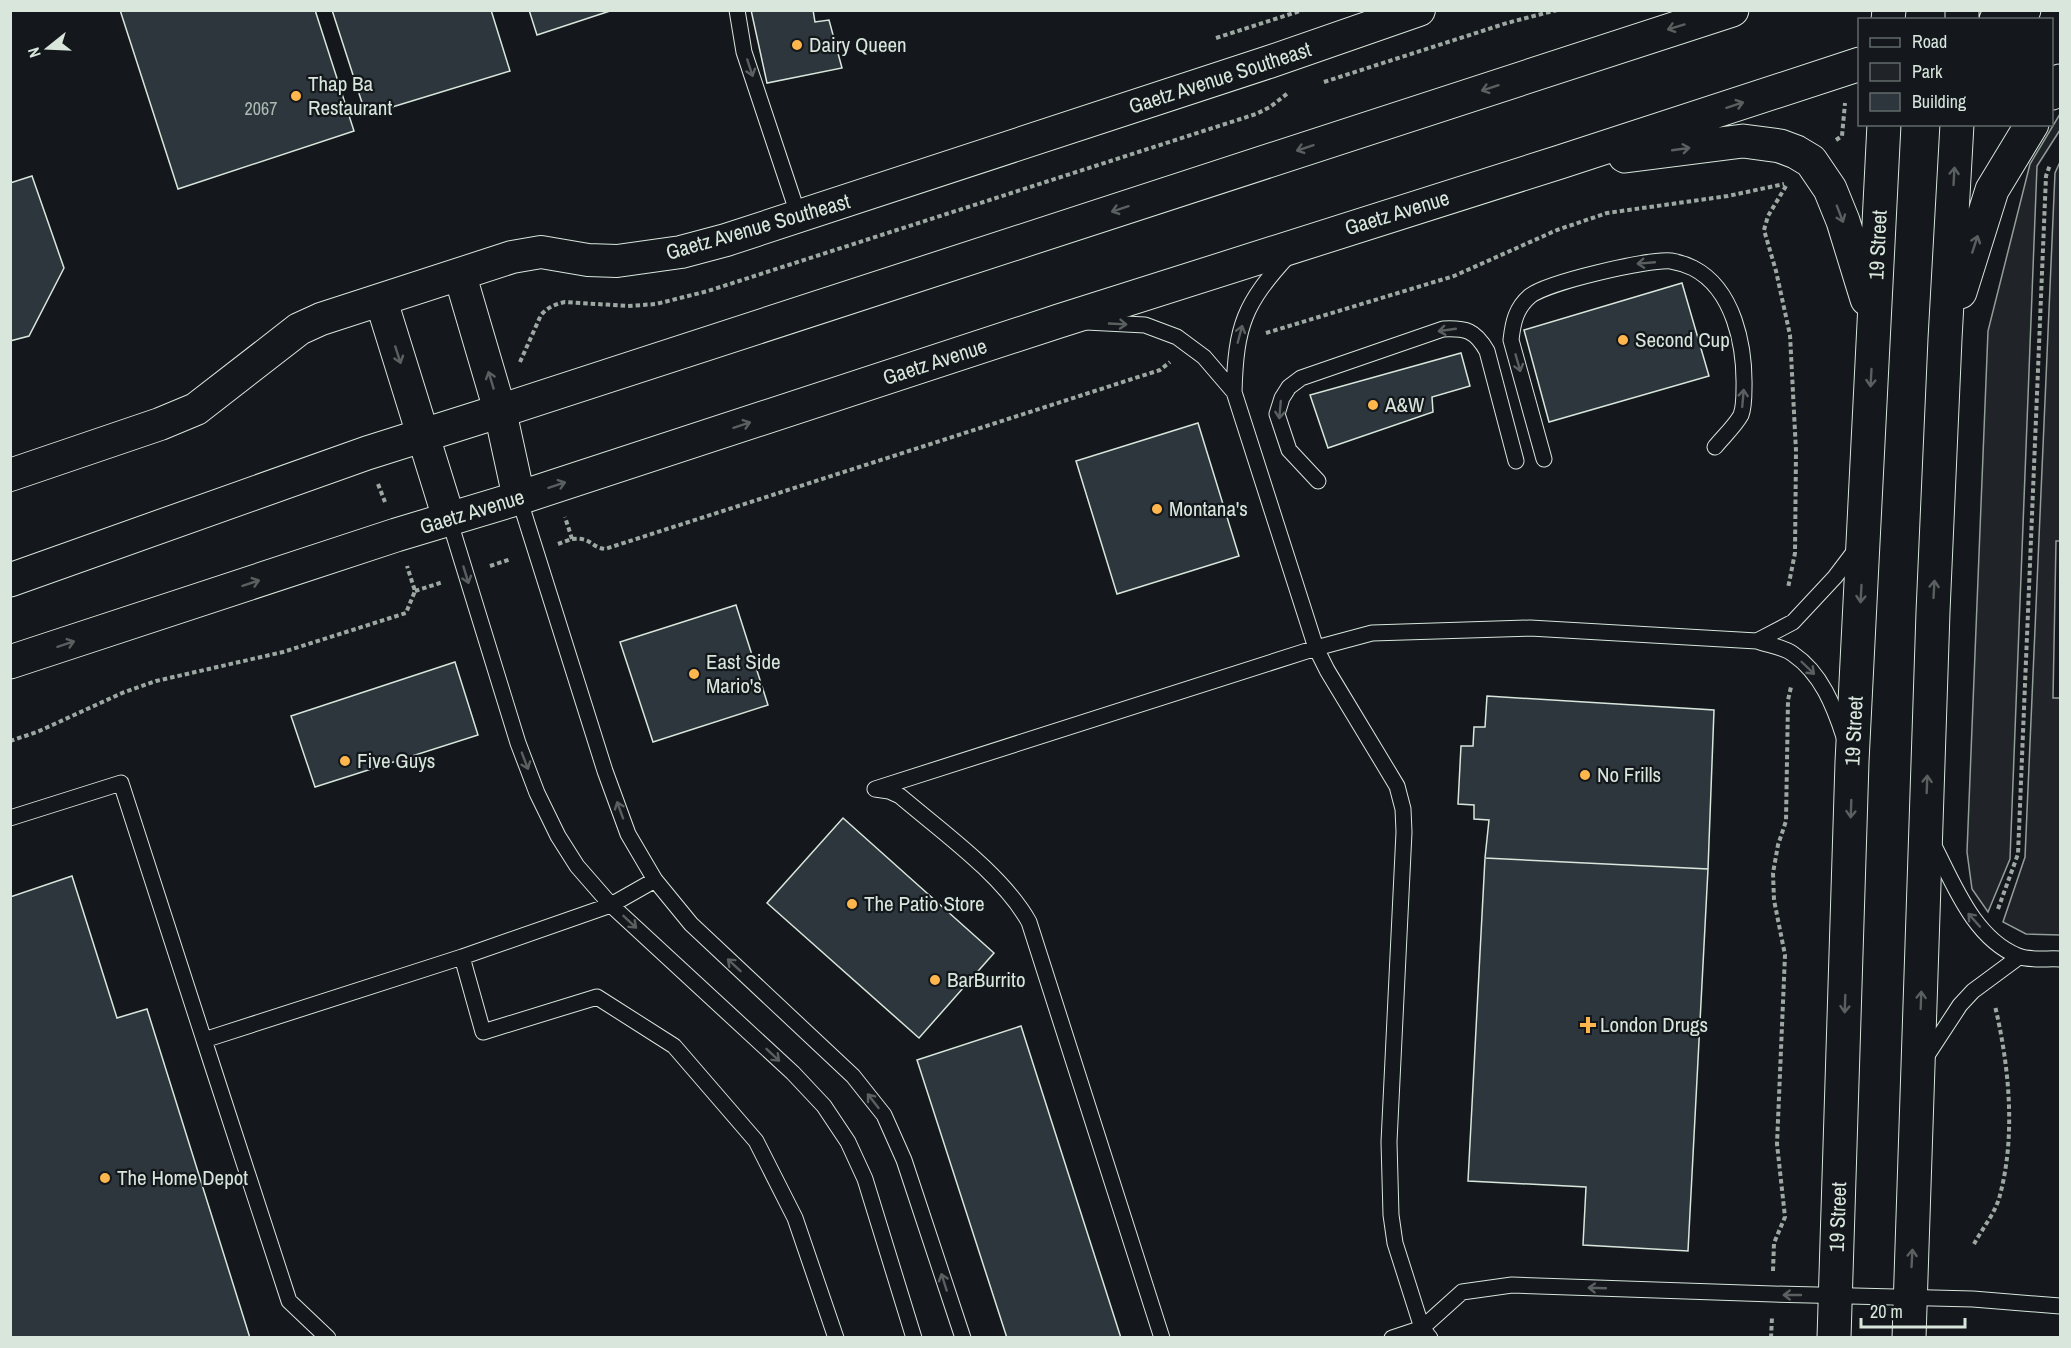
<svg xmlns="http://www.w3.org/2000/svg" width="2071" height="1348" font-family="'Archivo Narrow',sans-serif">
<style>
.green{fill:#202428;stroke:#939e99;stroke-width:1.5}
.building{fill:#2c363c;stroke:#d8e6dc;stroke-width:1.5}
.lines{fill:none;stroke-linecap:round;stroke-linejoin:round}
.lane-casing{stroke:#d8e6dc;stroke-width:17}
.street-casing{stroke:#d8e6dc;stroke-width:34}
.primary-casing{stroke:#d8e6dc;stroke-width:35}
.path{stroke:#9da8a2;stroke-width:4;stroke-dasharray:4.5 3;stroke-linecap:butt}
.lane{stroke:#14181c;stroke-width:15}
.street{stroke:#14181c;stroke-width:32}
.primary{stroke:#14181c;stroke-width:33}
.oneway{stroke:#59605f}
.poi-dot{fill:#ffb74d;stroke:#14181c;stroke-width:2}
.labels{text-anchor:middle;stroke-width:4.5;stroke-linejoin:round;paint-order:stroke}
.number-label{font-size:18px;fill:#adbab4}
.poi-label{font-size:21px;fill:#d8e6dc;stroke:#14181c;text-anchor:start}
.street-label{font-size:21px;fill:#d8e6dc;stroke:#14181c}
</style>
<rect width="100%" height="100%" fill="#14181c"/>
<path class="green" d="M 2060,114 L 2060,130 L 2037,166 L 2010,859 L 1988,912 L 1972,889 L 1967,852 L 1988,331 L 2030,164 Z
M 2060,162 L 2060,541 L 2056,541 L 2053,698 L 2060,698 L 2060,935 L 2026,934 L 2003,922 L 2025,857 L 2055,173 Z"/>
<path class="building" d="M 120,10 L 315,10 L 354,131 L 178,189 Z
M 332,10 L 491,10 L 510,71 L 366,115 Z
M 529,10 L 613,10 L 537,35 Z
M 751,10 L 813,10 L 815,22 L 829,20 L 842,68 L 767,83 Z
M 32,176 L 64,268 L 29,336 L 10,341 L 10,183 Z
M 1682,283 L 1709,376 L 1549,422 L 1524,330 Z
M 1461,353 L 1470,386 L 1432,397 L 1433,412 L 1328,448 L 1310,395 Z
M 1198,423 L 1239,556 L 1117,594 L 1076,461 Z
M 736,605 L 768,705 L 653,742 L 620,642 Z
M 455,662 L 478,735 L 315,787 L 291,716 Z
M 1487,696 L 1714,710 L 1708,869 L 1485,858 L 1489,820 L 1474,819 L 1474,805 L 1458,804 L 1461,746 L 1473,746 L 1474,727 L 1485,727 Z
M 843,818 L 994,953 L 919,1038 L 767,903 Z
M 1485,858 L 1708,869 L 1688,1251 L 1583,1245 L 1586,1187 L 1468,1181 Z
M 72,876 L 117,1018 L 147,1009 L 250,1338 L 10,1338 L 10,897 Z
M 1021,1026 L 1121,1338 L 1007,1338 L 917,1060 Z"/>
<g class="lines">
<defs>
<path id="lane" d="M 737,10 L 744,52 L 799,217
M 1086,322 L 1145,325 L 1177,337 L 1204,357 L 1234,392 L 1316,648 L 1327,670 L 1397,786 L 1403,809 L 1404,832 L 1389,1142 L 1391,1215 L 1395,1243 L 1422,1328 L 1430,1338
M 1234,392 C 1236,325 1244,304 1289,255
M 1544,459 L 1511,340 C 1513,322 1516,308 1530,296 C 1548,282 1648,259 1671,261 C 1677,262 1687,265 1693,268 C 1734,289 1745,346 1744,388 C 1744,397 1744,407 1741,415 C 1735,426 1723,437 1715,447
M 1318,481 L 1289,450 L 1277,414 L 1282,398 L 1289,387 L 1301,378 L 1443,329 C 1466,328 1475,330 1487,351 L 1516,461
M 519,498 L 605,771 L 628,834 L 655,880 L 691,924 L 853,1076 L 884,1115 L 904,1160 L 963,1338
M 449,519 L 518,743 L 537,793 L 558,836 L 577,866 L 611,905 L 793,1073 L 824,1106 L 848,1142 L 865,1179 L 914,1338
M 1757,641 L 1793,622 L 1835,577 L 1857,548
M 875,789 L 1316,648 L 1372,633 L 1530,628 L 1757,641 C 1768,645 1784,647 1793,654 C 1821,673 1834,706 1844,737
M 875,789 L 889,791 L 900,796 C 941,831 1003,875 1029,922 L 1162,1338
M 10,818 L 121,783 L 204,1040
M 1932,842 C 1953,882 1973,938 2018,956 C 2030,961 2048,958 2060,959
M 462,957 L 483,1032 L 597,997 L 674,1046 L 756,1141 L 795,1218 L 836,1338
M 1924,1060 L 1960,1005 L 1973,991 L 2019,957
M 328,1338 L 289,1301 L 204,1040 L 462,957 L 611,905 L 655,880
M 1392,1338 L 1422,1328 L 1462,1292 L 1512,1285 L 1773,1294 L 1973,1299 L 2060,1306"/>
<path id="street" d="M 460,275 L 500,411 L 519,498
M 381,300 L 449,519
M 10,475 L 160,424 L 196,409 L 299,329 L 321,319 L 512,257 L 541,252 L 588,260 L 617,261 L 681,252 L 726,240 L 1269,62 L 1419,10"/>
<path id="primary" d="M 1888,20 L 1889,10
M 1962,20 L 1962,10
M 1996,20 L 2024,10
M 2052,93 L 2060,81
M 1625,156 L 1743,141 L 1780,146 L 1796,152 L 1811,161 L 1830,189 L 1843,221 L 1867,299
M 1960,292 L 1992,190 L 2032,124
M 10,580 L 367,453 L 500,411 L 1732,10
M 10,662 L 396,535 L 519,498 L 1059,321 L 1560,162 L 1860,64
M 1834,1338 L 1852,762 L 1884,124
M 1909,1338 L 1933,612 L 1945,339 L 1957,124"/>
</defs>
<use href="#lane" class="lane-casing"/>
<use href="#street" class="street-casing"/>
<use href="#primary" class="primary-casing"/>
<path class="path" d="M 1216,38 L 1303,10
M 1324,82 L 1507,23 L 1557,10
M 1836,140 L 1842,136 L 1845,103
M 1786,186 L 1768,216 L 1764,230 L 1776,271 L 1790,335 L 1796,451 L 1795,553 L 1788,588
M 1266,333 L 1454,276 L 1557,230 L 1607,213 L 1728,196 L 1784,184
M 520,362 L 541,315 C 548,307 556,304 565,302 L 628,306 L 656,304 L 708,291 L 1256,114 L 1270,107 L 1288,93
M 378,484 L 385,502
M 572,539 C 592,537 590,547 605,549 L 1160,370 L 1170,362
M 558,544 L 572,539 L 565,517
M 490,566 L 511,559
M 415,591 L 443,582
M 10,741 L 37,732 L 122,693 L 156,681 L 283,652 L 406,613 L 415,591 L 407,566
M 1998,909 L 2018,854 L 2046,176 L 2050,165
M 1974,1244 C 1982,1229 1996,1212 2000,1195 C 2016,1135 2009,1065 1995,1006
M 1773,1271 L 1774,1243 L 1785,1217 L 1777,1144 L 1785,955 L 1774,900 L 1773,873 L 1778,845 L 1786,821 L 1788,700 L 1791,687
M 1771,1338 L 1772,1317"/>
<use href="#lane" class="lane"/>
<use href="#street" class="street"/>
<use href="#primary" class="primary"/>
</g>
<defs><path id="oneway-shaft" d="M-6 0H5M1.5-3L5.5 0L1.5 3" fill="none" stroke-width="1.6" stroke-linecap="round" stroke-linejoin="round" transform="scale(1.5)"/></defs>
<g class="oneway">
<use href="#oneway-shaft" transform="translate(1676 27) rotate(163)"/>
<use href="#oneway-shaft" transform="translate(750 68) rotate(72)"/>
<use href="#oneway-shaft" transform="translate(1490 88) rotate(162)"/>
<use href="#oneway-shaft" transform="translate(1735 105) rotate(-18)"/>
<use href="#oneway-shaft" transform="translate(1305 148) rotate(162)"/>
<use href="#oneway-shaft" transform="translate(1681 149) rotate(-8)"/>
<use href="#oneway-shaft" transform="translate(1954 176) rotate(-87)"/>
<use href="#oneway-shaft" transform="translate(1120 209) rotate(162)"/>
<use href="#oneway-shaft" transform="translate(1840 214) rotate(69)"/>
<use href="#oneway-shaft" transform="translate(1975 244) rotate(-72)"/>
<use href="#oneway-shaft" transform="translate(1646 263) rotate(175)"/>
<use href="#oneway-shaft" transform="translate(1118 324) rotate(3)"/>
<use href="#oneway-shaft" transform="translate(1447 330) rotate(172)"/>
<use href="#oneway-shaft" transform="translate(1240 334) rotate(-75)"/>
<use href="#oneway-shaft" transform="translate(398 355) rotate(72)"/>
<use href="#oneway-shaft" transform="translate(1518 363) rotate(74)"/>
<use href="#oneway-shaft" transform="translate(1871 378) rotate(93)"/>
<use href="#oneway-shaft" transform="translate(491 380) rotate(-107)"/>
<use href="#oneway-shaft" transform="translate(1743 398) rotate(-85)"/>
<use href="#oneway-shaft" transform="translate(1280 410) rotate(95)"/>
<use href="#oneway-shaft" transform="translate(742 425) rotate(-18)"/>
<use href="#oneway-shaft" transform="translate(557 485) rotate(-18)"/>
<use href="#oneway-shaft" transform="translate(466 575) rotate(73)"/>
<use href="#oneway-shaft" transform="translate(251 583) rotate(-18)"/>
<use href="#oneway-shaft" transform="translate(1934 589) rotate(-87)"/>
<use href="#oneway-shaft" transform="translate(1861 594) rotate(93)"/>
<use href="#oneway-shaft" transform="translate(66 644) rotate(-18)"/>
<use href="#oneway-shaft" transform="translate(1808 668) rotate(44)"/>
<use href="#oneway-shaft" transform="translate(525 761) rotate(69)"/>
<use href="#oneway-shaft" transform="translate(1927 784) rotate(-88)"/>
<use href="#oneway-shaft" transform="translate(1851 809) rotate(92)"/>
<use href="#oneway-shaft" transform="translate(620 810) rotate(-110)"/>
<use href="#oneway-shaft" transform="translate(1974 920) rotate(-132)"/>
<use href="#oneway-shaft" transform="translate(630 922) rotate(43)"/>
<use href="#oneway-shaft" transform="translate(734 965) rotate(-137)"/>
<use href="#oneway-shaft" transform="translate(1921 1000) rotate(-88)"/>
<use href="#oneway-shaft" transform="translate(1845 1004) rotate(92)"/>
<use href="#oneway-shaft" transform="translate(773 1055) rotate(43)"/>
<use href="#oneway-shaft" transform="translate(873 1101) rotate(-128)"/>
<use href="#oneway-shaft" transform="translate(1912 1258) rotate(-87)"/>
<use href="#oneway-shaft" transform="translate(944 1282) rotate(-108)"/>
<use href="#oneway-shaft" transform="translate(1597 1288) rotate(-178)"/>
<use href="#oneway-shaft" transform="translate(1792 1295) rotate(-180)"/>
</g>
<g class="poi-dot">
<circle cx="797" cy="45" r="6"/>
<circle cx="296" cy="96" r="6"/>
<circle cx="1623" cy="340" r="6"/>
<circle cx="1373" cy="405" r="6"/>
<circle cx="1157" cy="509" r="6"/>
<circle cx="694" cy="674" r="6"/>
<circle cx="345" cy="761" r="6"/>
<circle cx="1585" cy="775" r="6"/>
<circle cx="852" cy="904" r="6"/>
<circle cx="935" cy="980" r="6"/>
<path d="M1585 1016h6v6h6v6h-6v6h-6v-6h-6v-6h6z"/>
<circle cx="105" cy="1178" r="6"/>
</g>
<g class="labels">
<g class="number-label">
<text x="261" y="115">2067</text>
</g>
<g class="poi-label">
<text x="809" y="52">Dairy Queen</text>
<text x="308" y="91">Thap Ba<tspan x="308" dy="24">Restaurant</tspan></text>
<text x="1635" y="347">Second Cup</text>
<text x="1385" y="412">A&amp;W</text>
<text x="1169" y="516">Montana's</text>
<text x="706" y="669">East Side<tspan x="706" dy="24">Mario's</tspan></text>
<text x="357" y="768">Five Guys</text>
<text x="1597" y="782">No Frills</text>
<text x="864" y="911">The Patio Store</text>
<text x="947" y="987">BarBurrito</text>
<text x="1600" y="1032">London Drugs</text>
<text x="117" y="1185">The Home Depot</text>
</g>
<g class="street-label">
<text transform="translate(1220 78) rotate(-18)" y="7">Gaetz Avenue Southeast</text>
<text transform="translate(1397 213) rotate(-17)" y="7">Gaetz Avenue</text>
<text transform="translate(758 227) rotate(-16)" y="7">Gaetz Avenue Southeast</text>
<text transform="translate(1878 245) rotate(-87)" y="7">19 Street</text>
<text transform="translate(935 362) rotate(-18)" y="7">Gaetz Avenue</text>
<text transform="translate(472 512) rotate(-17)" y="7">Gaetz Avenue</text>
<text transform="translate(1854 731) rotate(-87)" y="7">19 Street</text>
<text transform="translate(1838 1217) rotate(-88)" y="7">19 Street</text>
</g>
</g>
<rect width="2071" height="1348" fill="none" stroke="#d8e6dc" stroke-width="24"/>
<rect x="1858" y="18" width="195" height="108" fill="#14181c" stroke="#626a69" stroke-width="1.5"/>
<rect x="1870" y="38" width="30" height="9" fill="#14181c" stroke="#626a69" stroke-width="1.5"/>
<text x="1912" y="48" font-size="18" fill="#d8e6dc">Road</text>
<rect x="1870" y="63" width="30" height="18" fill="#202428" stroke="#626a69" stroke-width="1.5"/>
<text x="1912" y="78" font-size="18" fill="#d8e6dc">Park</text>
<rect x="1870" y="93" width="30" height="18" fill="#2c363c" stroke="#626a69" stroke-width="1.5"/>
<text x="1912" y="108" font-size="18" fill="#d8e6dc">Building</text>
<g transform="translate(48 48) rotate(252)" stroke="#14181c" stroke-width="4.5" paint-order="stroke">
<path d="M0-4.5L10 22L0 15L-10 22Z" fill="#d8e6dc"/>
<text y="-9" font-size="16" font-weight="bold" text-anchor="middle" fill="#d8e6dc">N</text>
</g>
<path d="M1861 1318v9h104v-9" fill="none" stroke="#d8e6dc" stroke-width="3"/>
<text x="1870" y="1318" font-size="18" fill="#d8e6dc" stroke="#14181c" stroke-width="4.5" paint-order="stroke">20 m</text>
</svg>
